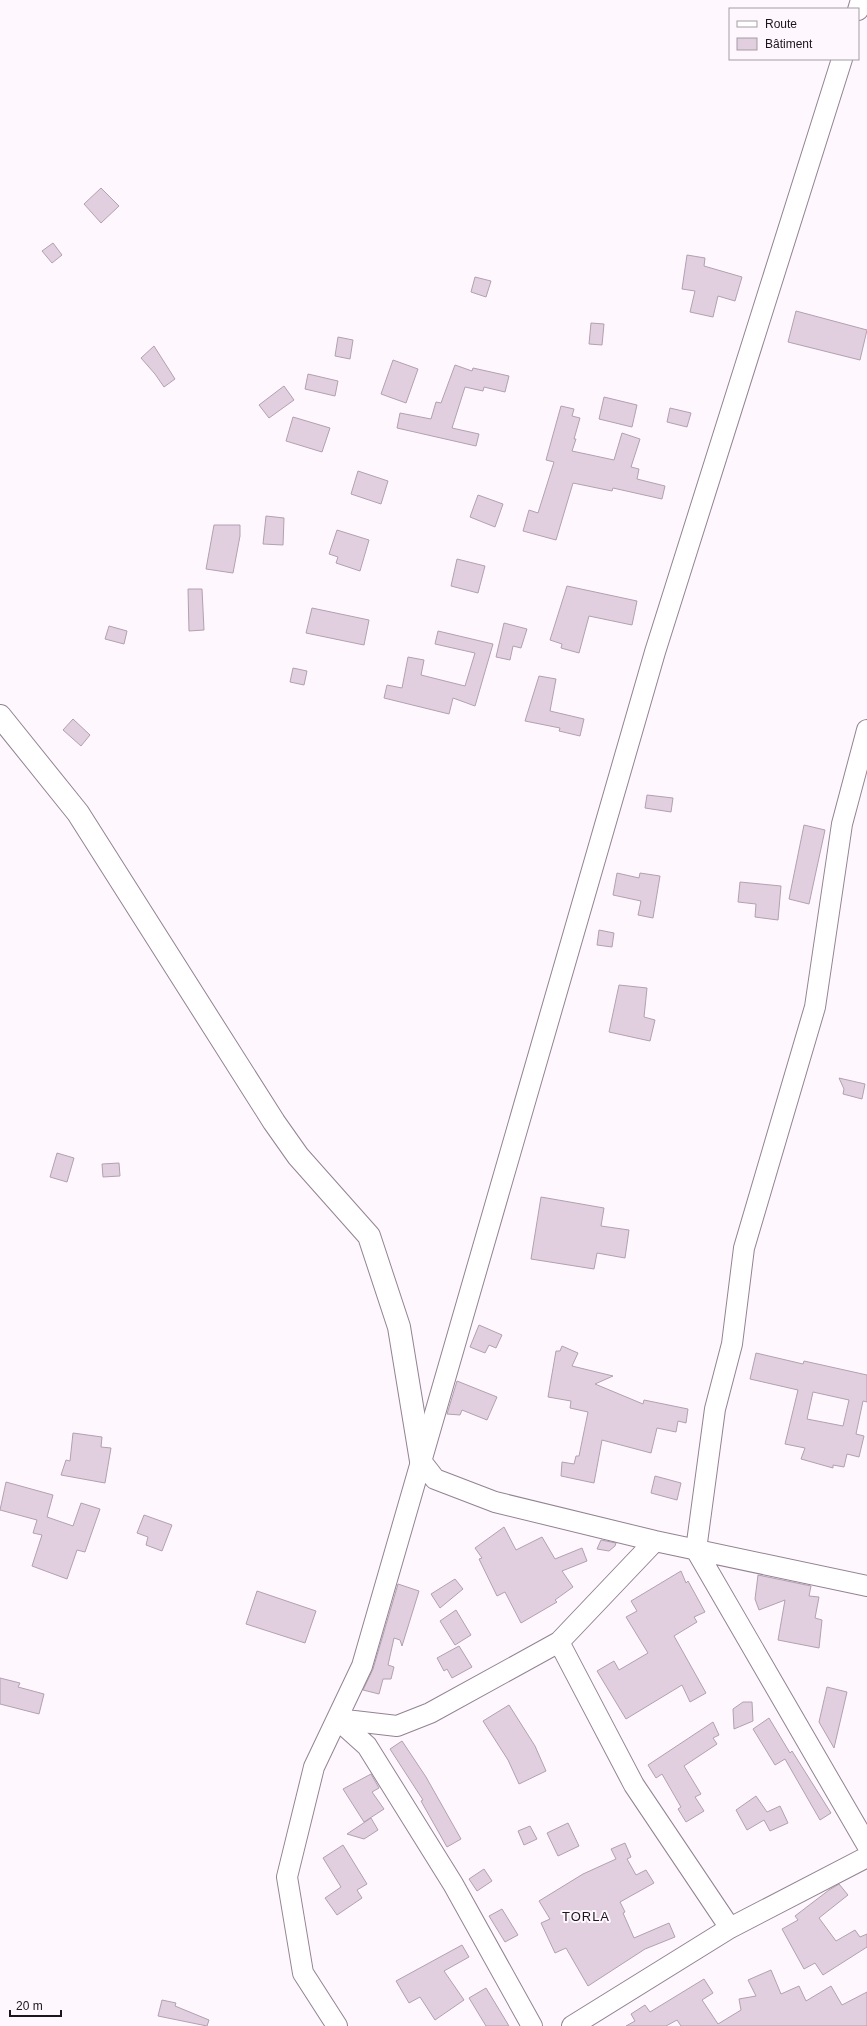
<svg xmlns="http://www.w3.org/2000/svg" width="867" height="2026" font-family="Helvetica,sans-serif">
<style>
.building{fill:#e1cfe0;stroke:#b2a1b0;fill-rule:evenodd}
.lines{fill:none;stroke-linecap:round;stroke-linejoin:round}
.street-casing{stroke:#938392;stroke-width:22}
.secondary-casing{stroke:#938392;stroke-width:24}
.street{stroke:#fff;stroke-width:20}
.secondary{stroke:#fff;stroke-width:22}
.labels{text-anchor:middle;stroke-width:4;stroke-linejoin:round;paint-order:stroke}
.quarter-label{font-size:13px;letter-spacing:1px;fill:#1c151b;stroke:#fef7fe}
</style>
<rect width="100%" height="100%" fill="#fef7fe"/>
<path class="building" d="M 101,188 L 119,206 L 101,223 L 84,204 Z
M 53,243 L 62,255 L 52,263 L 42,251 Z
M 687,255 L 705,258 L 704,266 L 742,277 L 735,301 L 718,296 L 713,317 L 690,312 L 695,291 L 682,289 Z
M 475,277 L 491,281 L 486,297 L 471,292 Z
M 796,311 L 867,330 L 860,360 L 788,342 Z
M 591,323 L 604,324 L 602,345 L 589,344 Z
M 338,337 L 353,340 L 350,359 L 335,356 Z
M 154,346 L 175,379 L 164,387 L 155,374 L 141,358 Z
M 393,360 L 418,369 L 406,403 L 381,394 Z
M 455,365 L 472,371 L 473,368 L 509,376 L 505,392 L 484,387 L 483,391 L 465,387 L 452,428 L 479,434 L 476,446 L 397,428 L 400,413 L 431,419 L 436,402 L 441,403 Z
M 308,374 L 338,381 L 335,396 L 305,389 Z
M 284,386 L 294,400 L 269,418 L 259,405 Z
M 604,397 L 637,405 L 632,427 L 599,419 Z
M 561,406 L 574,409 L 572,416 L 580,418 L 574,439 L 576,439 L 572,451 L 614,460 L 622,433 L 640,439 L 631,467 L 639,469 L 637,479 L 665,486 L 662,499 L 613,488 L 612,491 L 573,483 L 556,540 L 523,531 L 529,510 L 538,513 L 554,462 L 546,460 Z
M 670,408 L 691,413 L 687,427 L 667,422 Z
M 293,417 L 330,428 L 322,452 L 286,441 Z
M 358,471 L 388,481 L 381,504 L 351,494 Z
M 478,495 L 503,504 L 495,527 L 470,517 Z
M 266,516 L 284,518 L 283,545 L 263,544 Z
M 214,525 L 240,525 L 240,536 L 233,573 L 206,569 Z
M 337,530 L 369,540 L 360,571 L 336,563 L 338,557 L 329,554 Z
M 457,559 L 485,566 L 478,593 L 451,586 Z
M 567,586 L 637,601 L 632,625 L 589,616 L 579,653 L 561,648 L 562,644 L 550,640 Z
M 188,589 L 202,589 L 204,630 L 189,631 Z
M 312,608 L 369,620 L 364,645 L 306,633 Z
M 504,623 L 527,629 L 521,648 L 513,646 L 510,660 L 496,657 Z
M 109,626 L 127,631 L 124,644 L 105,639 Z
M 438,631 L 493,644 L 475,706 L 453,698 L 449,714 L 384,698 L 387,685 L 402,688 L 408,657 L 424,660 L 421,675 L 465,686 L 475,653 L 435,644 Z
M 293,668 L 307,671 L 304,685 L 290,682 Z
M 539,676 L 556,679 L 550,711 L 584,719 L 580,736 L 559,731 L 560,728 L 525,721 Z
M 73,719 L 90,735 L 81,746 L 63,730 Z
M 647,795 L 673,798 L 671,812 L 645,808 Z
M 804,825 L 825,830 L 809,904 L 789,899 Z
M 617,873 L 639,878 L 640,873 L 660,876 L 653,918 L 638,915 L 641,901 L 613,895 Z
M 740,882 L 781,886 L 778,920 L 755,917 L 756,904 L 738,902 Z
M 599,930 L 614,933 L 612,947 L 597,945 Z
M 619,985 L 647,988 L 644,1017 L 655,1020 L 650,1041 L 609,1032 Z
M 839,1078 L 865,1084 L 862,1099 L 843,1094 L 844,1089 Z
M 57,1153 L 74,1158 L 67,1182 L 50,1177 Z
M 119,1163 L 120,1176 L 103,1177 L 102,1164 Z
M 541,1197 L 604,1208 L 601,1226 L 629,1230 L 625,1258 L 597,1253 L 594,1269 L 531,1259 Z
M 479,1325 L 502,1335 L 496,1348 L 489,1345 L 485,1353 L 470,1347 Z
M 562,1346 L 578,1353 L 572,1366 L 613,1376 L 595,1384 L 643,1404 L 644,1400 L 688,1409 L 686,1423 L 678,1421 L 676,1432 L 657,1428 L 651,1453 L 602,1440 L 594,1483 L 561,1476 L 562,1462 L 574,1464 L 576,1456 L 579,1456 L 588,1412 L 570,1408 L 571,1401 L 548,1397 L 556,1351 L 560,1351 Z
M 756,1353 L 803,1364 L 804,1361 L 867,1375 L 867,1402 L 863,1401 L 856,1434 L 864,1436 L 859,1457 L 847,1454 L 844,1467 L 833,1465 L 833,1468 L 801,1459 L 805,1448 L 785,1444 L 798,1390 L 750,1379 ZM 813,1392 L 849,1400 L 843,1426 L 807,1419 Z
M 457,1381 L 497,1397 L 487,1420 L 462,1410 L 460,1415 L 447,1414 Z
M 73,1433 L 102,1437 L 101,1447 L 111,1448 L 105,1483 L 61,1475 L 66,1460 L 70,1461 Z
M 655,1476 L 681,1483 L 677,1500 L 651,1493 Z
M 6,1482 L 53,1495 L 47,1517 L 73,1526 L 81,1503 L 100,1509 L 85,1552 L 77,1550 L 67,1579 L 32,1566 L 42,1535 L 33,1533 L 37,1520 L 0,1510 Z
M 144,1515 L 172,1525 L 162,1551 L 146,1545 L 148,1537 L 137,1533 Z
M 504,1527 L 516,1550 L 542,1537 L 555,1559 L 582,1548 L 587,1561 L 562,1571 L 573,1587 L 555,1600 L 557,1602 L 521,1623 L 505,1592 L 497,1596 L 479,1559 L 482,1558 L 475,1548 Z
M 601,1540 L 616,1543 L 615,1546 L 609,1551 L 597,1549 Z
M 681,1571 L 686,1583 L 688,1581 L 705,1612 L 694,1617 L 697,1622 L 674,1636 L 706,1693 L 690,1702 L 682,1685 L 626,1719 L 597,1671 L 614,1661 L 619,1670 L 648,1653 L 626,1617 L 637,1611 L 631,1601 Z
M 758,1575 L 811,1586 L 809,1596 L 819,1597 L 815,1618 L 822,1620 L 819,1648 L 778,1640 L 785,1600 L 759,1610 L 755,1599 Z
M 455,1579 L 463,1589 L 440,1608 L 431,1594 Z
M 398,1584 L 419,1591 L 402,1646 L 400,1640 L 394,1638 L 388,1665 L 394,1667 L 391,1679 L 383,1679 L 379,1694 L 363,1690 L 373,1669 Z
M 257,1591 L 316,1611 L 305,1643 L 246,1624 Z
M 456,1610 L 471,1635 L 455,1645 L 440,1621 Z
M 459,1646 L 472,1667 L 452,1678 L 447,1669 L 444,1671 L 437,1658 Z
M 0,1678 L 20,1683 L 18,1687 L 44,1694 L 39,1714 L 0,1704 Z
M 827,1687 L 847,1692 L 834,1748 L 819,1722 Z
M 743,1702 L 752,1702 L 753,1721 L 734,1729 L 733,1709 Z
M 509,1705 L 535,1746 L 546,1771 L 519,1784 L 508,1760 L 483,1721 Z
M 769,1718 L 790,1753 L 792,1751 L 831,1813 L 820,1820 L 785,1759 L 775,1765 L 753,1729 Z
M 713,1722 L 719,1735 L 713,1738 L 717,1744 L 684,1766 L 701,1794 L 695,1797 L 704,1811 L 686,1822 L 678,1809 L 681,1807 L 662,1774 L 656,1778 L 648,1765 Z
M 402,1741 L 426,1777 L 461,1839 L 447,1847 L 421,1801 L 423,1800 L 390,1749 Z
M 371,1774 L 379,1788 L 372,1792 L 384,1809 L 364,1822 L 343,1789 Z
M 756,1796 L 767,1812 L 780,1806 L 788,1823 L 770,1831 L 764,1820 L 747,1830 L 736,1810 Z
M 371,1818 L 378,1830 L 364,1839 L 347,1834 Z
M 568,1823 L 579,1846 L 558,1856 L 547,1833 Z
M 530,1826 L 537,1839 L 524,1845 L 518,1831 Z
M 625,1843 L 631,1857 L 627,1859 L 636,1875 L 646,1870 L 654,1883 L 620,1902 L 625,1912 L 623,1913 L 634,1938 L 669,1923 L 675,1937 L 645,1949 L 588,1986 L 566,1948 L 555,1953 L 541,1923 L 550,1919 L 539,1901 L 583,1874 L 616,1859 L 611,1849 Z
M 343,1845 L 367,1884 L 357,1890 L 362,1898 L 337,1915 L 325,1898 L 341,1887 L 323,1858 Z
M 484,1869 L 492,1881 L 477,1891 L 469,1879 Z
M 839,1884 L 848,1895 L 819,1918 L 836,1941 L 855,1930 L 860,1937 L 867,1934 L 867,1947 L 823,1975 L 815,1963 L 804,1969 L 782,1929 L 798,1920 L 795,1916 L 829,1890 Z
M 502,1909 L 518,1935 L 505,1942 L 489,1916 Z
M 462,1945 L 469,1957 L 444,1971 L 464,2000 L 435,2020 L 420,1997 L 409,2003 L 396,1981 Z
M 771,1970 L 781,1994 L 799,1986 L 806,2001 L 831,1986 L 842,2005 L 867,1992 L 867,2026 L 681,2026 L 677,2020 L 666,2026 L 626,2026 L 635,2021 L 631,2014 L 645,2005 L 650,2012 L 704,1979 L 713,1993 L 702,2000 L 718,2024 L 741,2010 L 739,1999 L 756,1996 L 748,1980 Z
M 486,1988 L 503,2016 L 509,2026 L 486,2026 L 469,1998 Z
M 162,2000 L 176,2003 L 175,2006 L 209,2020 L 207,2026 L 158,2016 Z"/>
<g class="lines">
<defs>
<path id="street" d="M 858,10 L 861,0
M 867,730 L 842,824 L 815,1007 L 744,1248 L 732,1344 L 715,1409 L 696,1550 L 867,1845
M 421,1461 L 435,1479 L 495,1502 L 655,1541 L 867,1586
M 559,1642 L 634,1785 L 730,1928
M 337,1719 L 397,1726 L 430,1713 L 559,1642 L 655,1541
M 337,1719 L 367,1746 L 453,1884 L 532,2026
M 337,2026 L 303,1973 L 287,1877 L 314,1767 L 362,1666 L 655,652 L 842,59
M 572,2026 L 730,1928 L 867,1857"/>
<path id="secondary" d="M 0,716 L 78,813 L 274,1122 L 298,1156 L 369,1236 L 399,1327 L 421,1461"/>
</defs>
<use href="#street" class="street-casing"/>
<use href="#secondary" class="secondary-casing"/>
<use href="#street" class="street"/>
<use href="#secondary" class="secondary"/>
</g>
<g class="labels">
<g class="quarter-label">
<text x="586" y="1921">TORLA</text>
</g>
</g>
<rect x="729" y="8" width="130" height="52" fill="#fef7fe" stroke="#a49da3"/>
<rect x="737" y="21" width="20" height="6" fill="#ffffff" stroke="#a49da3"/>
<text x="765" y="28" font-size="12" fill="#1c151b">Route</text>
<rect x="737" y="38" width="20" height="12" fill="#e1cfe0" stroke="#a49da3"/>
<text x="765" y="48" font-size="12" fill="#1c151b">Bâtiment</text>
<path d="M10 2010v6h51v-6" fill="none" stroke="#1c151b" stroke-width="2"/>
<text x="16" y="2010" font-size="12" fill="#1c151b" stroke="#fef7fe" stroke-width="3" paint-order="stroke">20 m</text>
</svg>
